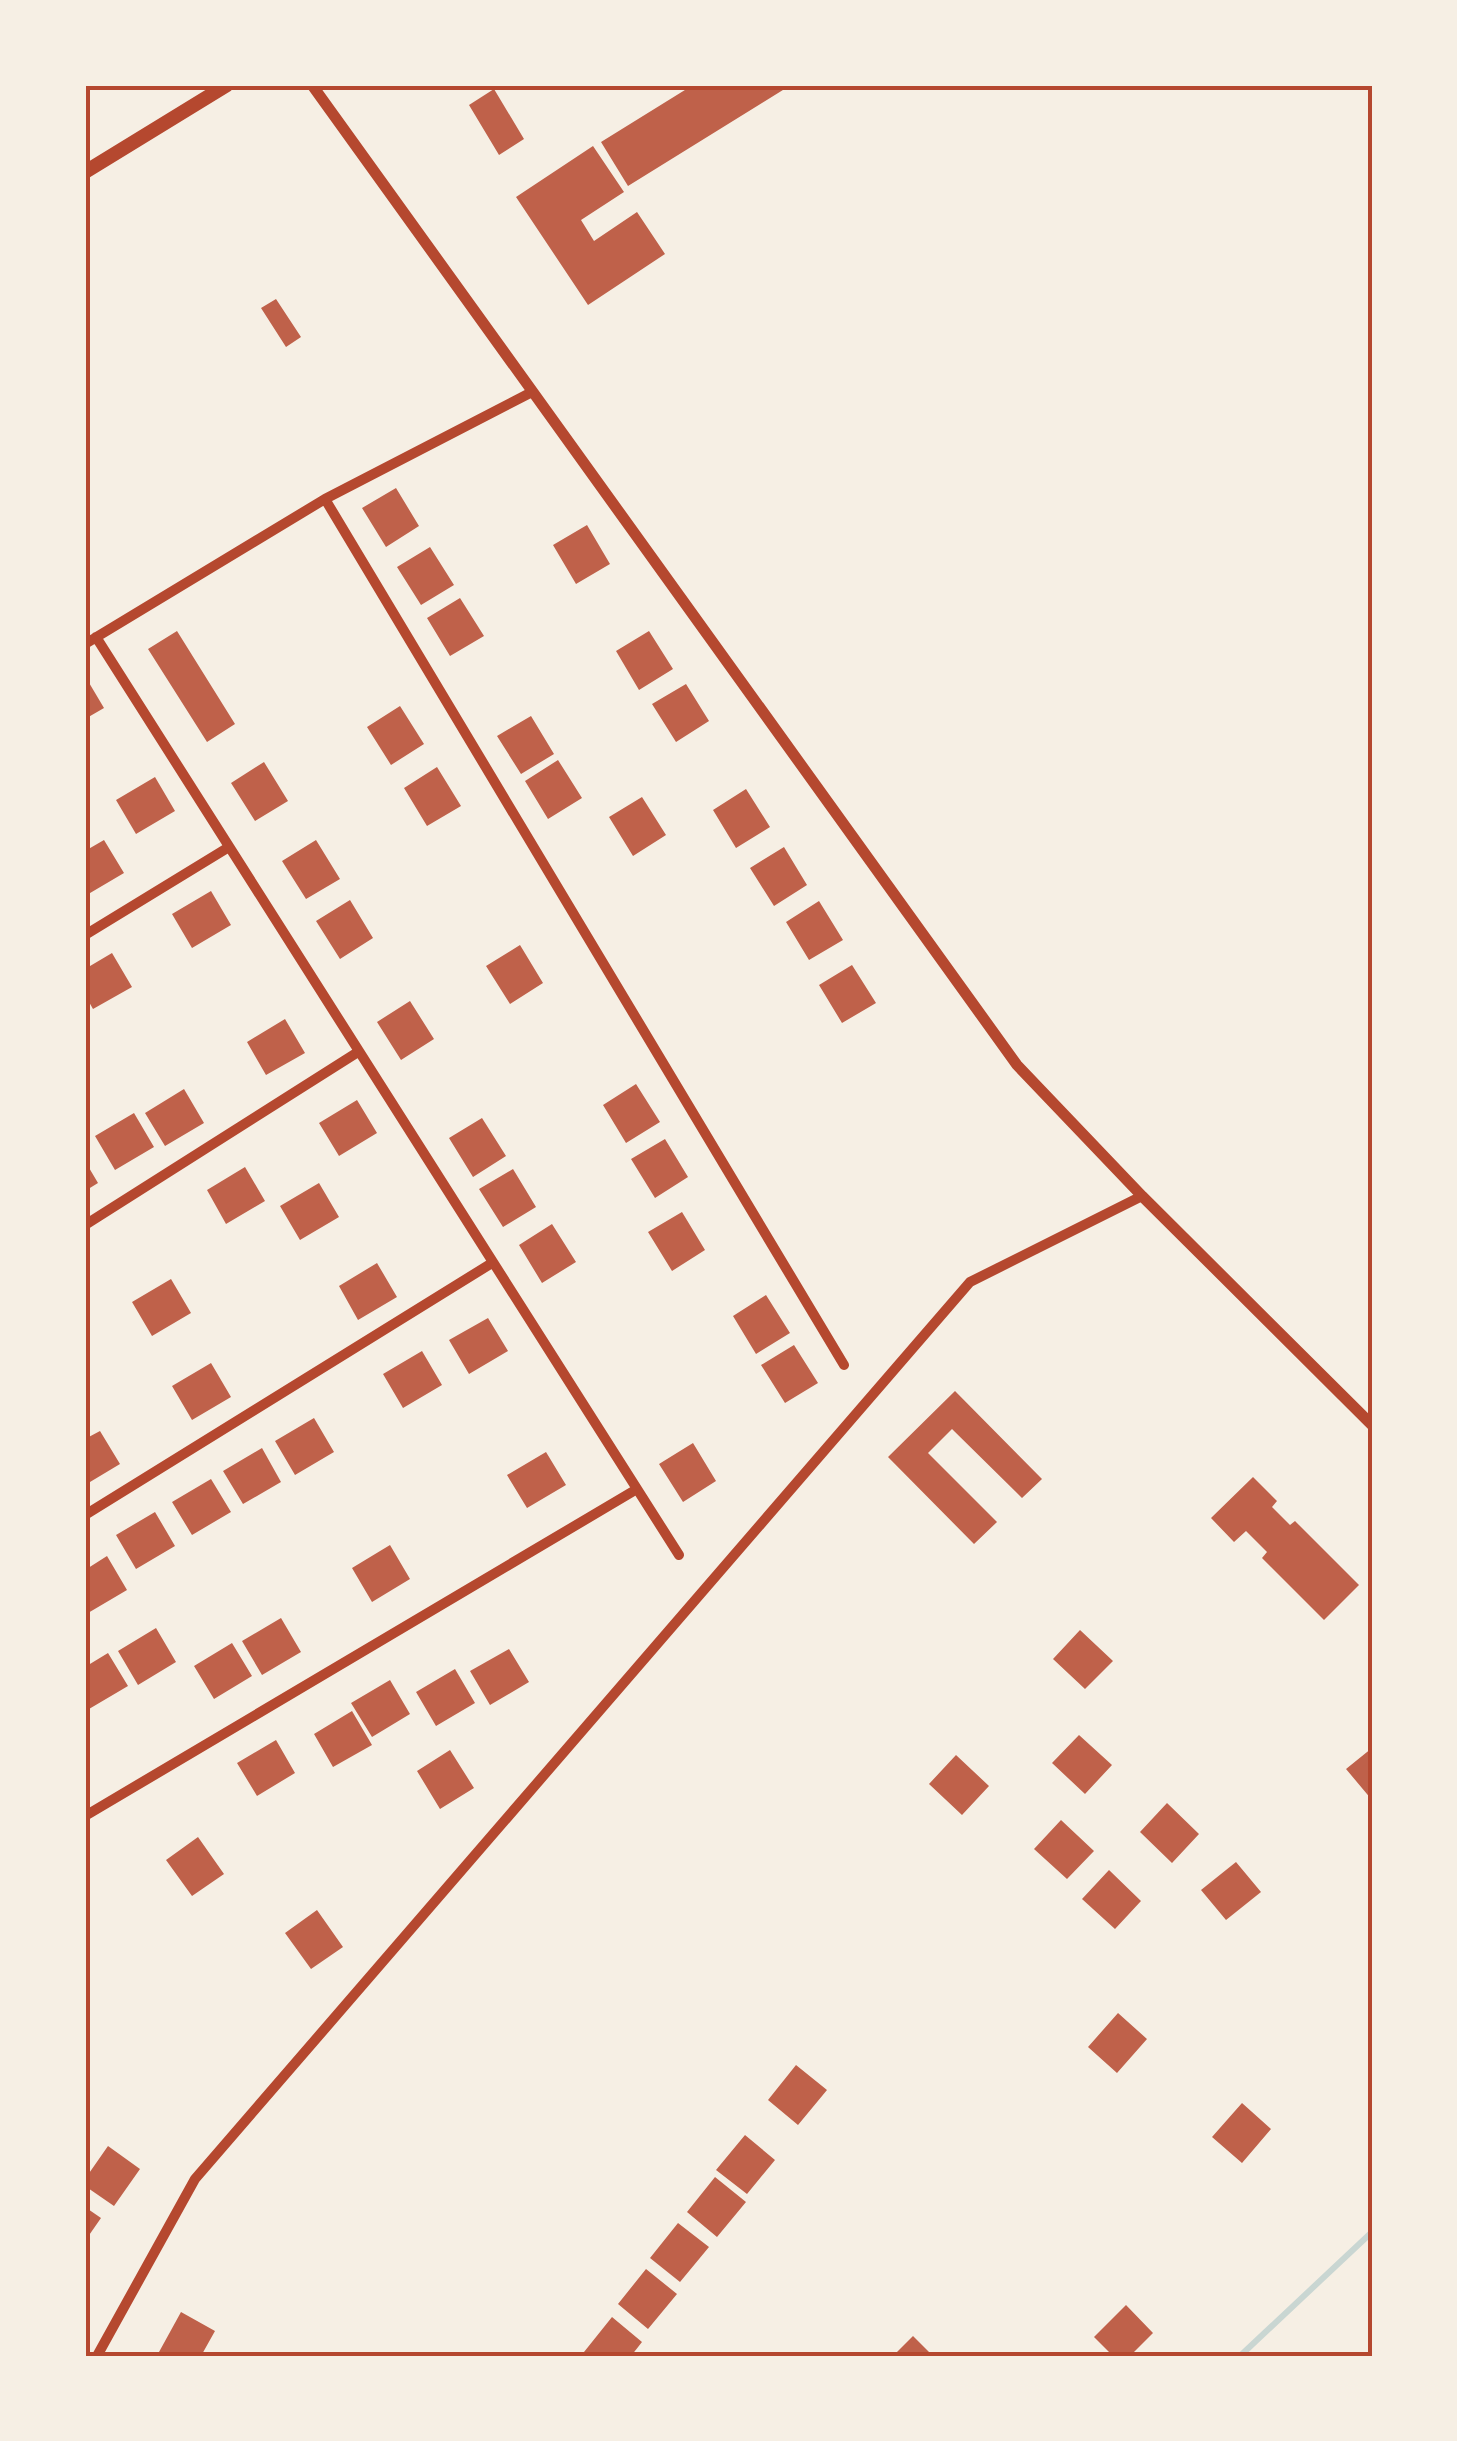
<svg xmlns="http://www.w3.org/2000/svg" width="1457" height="2441" font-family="'Roboto Condensed',sans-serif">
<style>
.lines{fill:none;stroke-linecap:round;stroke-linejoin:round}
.stream{stroke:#c9d6d2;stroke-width:6}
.building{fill:#bf614a}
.minor{stroke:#b5482f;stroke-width:10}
.tertiary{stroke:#b5482f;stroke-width:11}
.secondary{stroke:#b5482f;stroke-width:14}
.neatline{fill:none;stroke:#b5482f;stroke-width:4}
</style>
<rect width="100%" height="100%" fill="#f6efe4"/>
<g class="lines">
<path class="stream" d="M 1240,2356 L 1372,2232"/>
</g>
<path class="building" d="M 693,85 L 791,85 L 628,186 L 601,142 Z
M 494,89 L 524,139 L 499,155 L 469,105 Z
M 593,146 L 624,192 L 581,220 L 594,241 L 637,212 L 665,254 L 588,305 L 516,197 Z
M 276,299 L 301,337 L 286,347 L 261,308 Z
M 396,488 L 419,526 L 386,547 L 362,508 Z
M 587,525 L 610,564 L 576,584 L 553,545 Z
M 430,547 L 454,585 L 421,605 L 397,567 Z
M 460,598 L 484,636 L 450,656 L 427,618 Z
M 177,631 L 235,724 L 207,742 L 148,649 Z
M 649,631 L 673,669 L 639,690 L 616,651 Z
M 85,676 L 104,708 L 85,719 Z
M 686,684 L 709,721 L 676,742 L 652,704 Z
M 400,706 L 424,744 L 391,765 L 367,727 Z
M 531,716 L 554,754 L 521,774 L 497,736 Z
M 558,760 L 582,798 L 548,819 L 525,781 Z
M 264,762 L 288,801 L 255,821 L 231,783 Z
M 437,767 L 461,806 L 427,826 L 404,788 Z
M 155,777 L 175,811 L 136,834 L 116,800 Z
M 746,789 L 770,827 L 736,848 L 713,810 Z
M 642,797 L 666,835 L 633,856 L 609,817 Z
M 104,840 L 124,873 L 85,896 L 85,851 Z
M 316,840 L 340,879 L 306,899 L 282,861 Z
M 784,847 L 807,885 L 774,906 L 750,868 Z
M 211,891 L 231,925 L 192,948 L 172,914 Z
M 350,900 L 373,938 L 340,959 L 316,921 Z
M 819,901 L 843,940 L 809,960 L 786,922 Z
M 520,945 L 543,983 L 510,1004 L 486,966 Z
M 112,953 L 132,987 L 93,1009 L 85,995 L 85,969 Z
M 852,965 L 876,1003 L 842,1023 L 819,985 Z
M 410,1001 L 434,1039 L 401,1060 L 377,1022 Z
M 285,1019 L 305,1053 L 266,1075 L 247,1042 Z
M 636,1084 L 660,1122 L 626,1143 L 603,1105 Z
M 184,1089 L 204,1123 L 165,1146 L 145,1113 Z
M 357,1100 L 377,1133 L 339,1156 L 319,1123 Z
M 134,1113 L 154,1147 L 115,1170 L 95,1136 Z
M 482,1118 L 506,1156 L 473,1177 L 449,1138 Z
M 665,1139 L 688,1177 L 655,1198 L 631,1159 Z
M 85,1161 L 98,1183 L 85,1191 Z
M 245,1167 L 265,1201 L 226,1224 L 207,1190 Z
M 513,1169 L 536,1207 L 503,1227 L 479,1189 Z
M 319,1183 L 339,1217 L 300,1240 L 280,1206 Z
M 682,1212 L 705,1250 L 672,1271 L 648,1232 Z
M 552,1224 L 576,1262 L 542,1283 L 519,1245 Z
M 377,1263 L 397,1297 L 358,1320 L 339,1286 Z
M 171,1279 L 191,1313 L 152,1336 L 132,1302 Z
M 766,1295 L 790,1333 L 756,1354 L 733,1316 Z
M 488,1318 L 508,1351 L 469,1374 L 449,1340 Z
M 794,1345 L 818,1383 L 785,1403 L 761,1365 Z
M 422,1351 L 442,1385 L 403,1408 L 383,1374 Z
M 211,1363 L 231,1397 L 192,1420 L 172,1386 Z
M 955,1391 L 1042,1479 L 1022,1498 L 952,1429 L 928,1453 L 997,1522 L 974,1544 L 888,1457 Z
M 314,1418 L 334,1452 L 295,1475 L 275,1441 Z
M 100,1431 L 120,1464 L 85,1485 L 85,1439 Z
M 693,1443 L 716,1481 L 683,1502 L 659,1464 Z
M 262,1448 L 281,1482 L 243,1504 L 223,1471 Z
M 546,1452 L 566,1485 L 527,1508 L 507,1475 Z
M 1253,1477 L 1277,1501 L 1272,1507 L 1290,1525 L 1295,1521 L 1359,1585 L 1324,1620 L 1262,1558 L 1267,1552 L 1246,1531 L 1234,1542 L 1211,1518 Z
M 211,1479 L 231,1512 L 192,1535 L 172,1502 Z
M 155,1512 L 175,1546 L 136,1569 L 116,1535 Z
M 390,1545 L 410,1579 L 372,1602 L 352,1568 Z
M 107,1556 L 127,1590 L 88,1613 L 85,1607 L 85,1570 Z
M 281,1618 L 301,1652 L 262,1675 L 242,1641 Z
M 156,1628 L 176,1662 L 138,1685 L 118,1651 Z
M 1080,1630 L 1113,1661 L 1085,1689 L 1053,1659 Z
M 232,1643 L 252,1676 L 214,1699 L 194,1666 Z
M 509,1649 L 529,1682 L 490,1705 L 470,1671 Z
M 108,1653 L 128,1686 L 89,1709 L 85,1702 L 85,1667 Z
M 455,1669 L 475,1703 L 436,1726 L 416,1692 Z
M 390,1680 L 410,1714 L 372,1737 L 351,1703 Z
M 352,1711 L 372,1745 L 333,1767 L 314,1734 Z
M 1079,1735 L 1112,1765 L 1085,1794 L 1052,1763 Z
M 276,1740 L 295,1773 L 257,1796 L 237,1763 Z
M 1372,1748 L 1372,1800 L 1346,1769 Z
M 450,1750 L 474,1788 L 440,1809 L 417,1771 Z
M 956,1755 L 989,1786 L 962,1815 L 929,1784 Z
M 1167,1803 L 1199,1834 L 1172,1863 L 1140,1832 Z
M 1061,1820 L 1094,1851 L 1067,1879 L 1034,1849 Z
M 198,1837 L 224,1874 L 192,1896 L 166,1860 Z
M 1236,1862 L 1261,1892 L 1226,1920 L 1201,1890 Z
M 1109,1870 L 1141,1901 L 1115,1929 L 1082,1899 Z
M 317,1910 L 343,1947 L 311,1969 L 285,1933 Z
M 1118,2013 L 1147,2039 L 1117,2073 L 1088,2047 Z
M 796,2065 L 827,2090 L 798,2125 L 768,2100 Z
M 1242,2103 L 1271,2129 L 1242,2163 L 1212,2137 Z
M 745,2135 L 775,2160 L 747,2194 L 716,2170 Z
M 108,2146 L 140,2169 L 114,2206 L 85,2186 L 85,2179 Z
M 715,2177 L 746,2202 L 717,2237 L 687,2212 Z
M 85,2207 L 101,2218 L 85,2241 Z
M 678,2223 L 709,2247 L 680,2282 L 650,2258 Z
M 646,2269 L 677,2294 L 648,2329 L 618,2304 Z
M 1126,2305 L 1153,2333 L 1130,2356 L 1113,2356 L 1094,2337 Z
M 181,2312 L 215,2331 L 201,2356 L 167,2356 L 159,2352 Z
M 612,2317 L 642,2342 L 631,2356 L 588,2356 L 584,2352 Z
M 913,2336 L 933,2356 L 893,2356 Z"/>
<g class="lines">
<path class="minor" d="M 325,499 L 844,1365
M 96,637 L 679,1555
M 85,644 L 325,499 L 532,392
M 85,935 L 229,847
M 85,1225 L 358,1052
M 85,1515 L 492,1263
M 85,1816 L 637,1489
M 97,2356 L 195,2179 L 970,1282 L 1142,1196"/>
<path class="tertiary" d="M 312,85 L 1017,1065 L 1142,1196 L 1372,1425"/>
<path class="secondary" d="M 85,172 L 227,85"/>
</g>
<rect width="1457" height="2441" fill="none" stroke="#f6efe4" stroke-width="175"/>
<rect x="88" y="88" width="1282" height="2266" class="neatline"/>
</svg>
